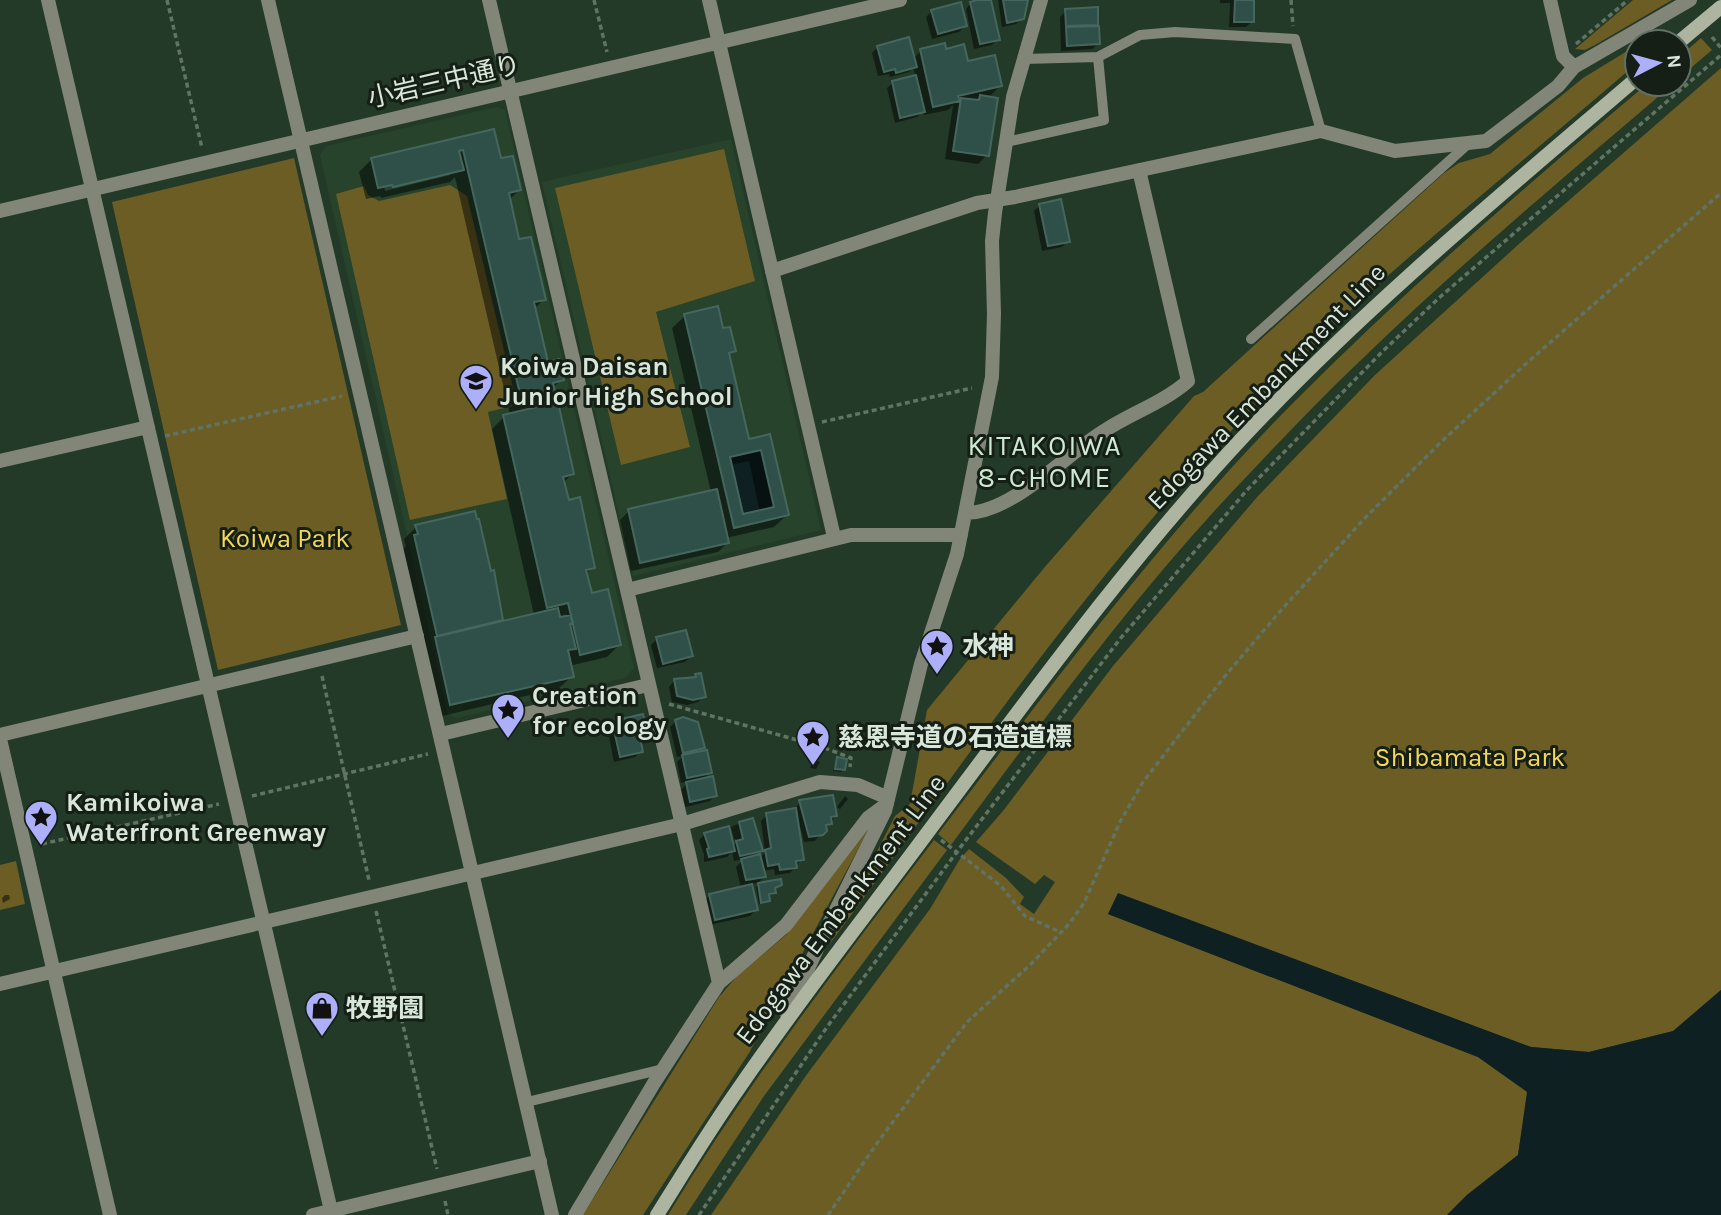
<svg xmlns="http://www.w3.org/2000/svg" width="1721" height="1215" font-family="Karla,'Noto Sans JP',sans-serif">
<style>
.built{fill:#27432c}
.green{fill:#6b5d24}
.water{fill:#0e2021}
.shadow{fill:#0007;fill-rule:evenodd}
.building{fill:#2f5048;stroke:#44665d;stroke-width:2;fill-rule:evenodd}
.lines{fill:none;stroke-linecap:round;stroke-linejoin:round}
.path{stroke:#617464;stroke-width:3.5;stroke-dasharray:5 3.5;stroke-linecap:butt}
.service{stroke:#818679;stroke-width:10}
.minor{stroke:#818679;stroke-width:14}
.tertiary{stroke:#818679;stroke-width:14}
.secondary{stroke:#adb4a0;stroke-width:14}
.labels{text-anchor:middle;stroke-width:6;stroke-linejoin:round;paint-order:stroke}
.street-label{font-size:26px;fill:#d9e6da;stroke:#151f16}
.poi-label{font-size:26px;font-weight:bold;fill:#d9e6da;stroke:#151f16;text-anchor:start}
.park-label{font-size:26px;fill:#f5d757;stroke:#151f16}
.neighbourhood-label{font-size:28px;letter-spacing:2px;fill:#cee9d2;stroke:#151f16}
</style>
<rect width="100%" height="100%" fill="#243a28"/>
<path class="built" d="M 497,107 L 505,110 L 634,668 L 625,678 L 457,718 L 448,714 L 320,155 L 326,146 Z
M 731,139 L 821,530 L 633,576 L 542,182 Z"/>
<path class="green" d="M 1633,0 L 1672,0 L 1595,45 L 1585,50 L 1575,49 Z
M 1701,38 L 1712,50 L 1679,78 L 1679,57 Z
M 1637,45 L 1637,63 C 1561,129 1483,193 1407,259 C 1345,313 1286,372 1230,432 C 1080,590 958,771 829,945 L 895,816 L 910,804 L 927,710 L 1044,568 L 1194,396 L 1203,392 L 1444,173 L 1459,163 L 1490,154 L 1583,78 Z
M 1721,68 L 1721,990 L 1674,1031 L 1589,1052 L 1531,1047 L 1118,894 L 1108,914 L 1478,1057 L 1528,1092 L 1518,1155 L 1467,1195 L 1447,1215 L 711,1215 L 805,1077 L 930,909 L 960,859 L 969,849 L 1006,878 L 1024,897 L 1020,904 L 1034,914 L 1055,882 L 1044,875 L 1035,884 L 976,842 L 1003,811 L 1113,666 L 1258,496 L 1375,375 L 1520,243 Z
M 1647,84 L 1673,84 C 1567,175 1460,264 1360,361 C 1322,397 1285,436 1249,474 C 1139,588 1045,718 951,845 L 938,834 C 1051,686 1162,535 1294,402 C 1405,290 1526,186 1647,84 Z
M 724,149 L 755,281 L 656,312 L 690,447 L 621,465 L 555,188 Z
M 294,158 L 401,625 L 218,670 L 112,202 Z
M 450,185 L 467,196 L 517,405 L 488,412 L 507,499 L 410,520 L 336,194 L 364,186 L 368,195 L 379,201 Z
M 870,827 L 749,1053 L 643,1215 L 583,1215 L 719,997 L 738,975 L 786,935 Z
M 934,840 L 947,850 L 764,1096 L 686,1215 L 668,1215 C 747,1084 841,962 934,840 Z
M 16,861 L 25,904 L 0,910 L 0,865 Z"/>
<path class="water" d="M 761,450 L 774,507 L 743,514 L 730,457 Z
M 1118,893 L 1531,1047 L 1589,1052 L 1673,1031 L 1721,990 L 1721,1215 L 1447,1215 L 1467,1195 L 1518,1155 L 1527,1092 L 1478,1057 L 1108,914 Z"/>
<path class="shadow" d="M 989,0 L 998,39 L 992,45 L 974,49 L 966,9 L 971,3 Z
M 998,0 L 1027,0 L 1022,18 L 1016,24 L 1002,27 Z
M 1220,0 L 1252,0 L 1252,21 L 1246,27 L 1229,27 L 1230,3 L 1220,3 Z
M 1096,9 L 1098,44 L 1092,49 L 1061,51 L 1060,17 L 1066,11 Z
M 932,11 L 965,26 L 959,32 L 932,39 L 926,17 Z
M 878,47 L 913,59 L 921,51 L 945,51 L 1000,86 L 991,95 L 981,97 L 987,155 L 978,164 L 945,159 L 953,105 L 948,110 L 924,115 L 923,111 L 917,117 L 895,123 L 887,88 L 893,83 L 916,77 L 913,68 L 909,72 L 890,77 L 889,74 L 878,76 L 872,53 Z
M 493,131 L 500,161 L 519,190 L 509,200 L 518,242 L 544,299 L 534,309 L 547,364 L 562,379 L 552,389 L 555,399 L 547,407 L 572,474 L 563,483 L 593,567 L 586,574 L 590,595 L 619,645 L 607,657 L 569,666 L 572,676 L 559,688 L 438,717 L 403,549 L 406,546 L 404,539 L 416,527 L 498,609 L 502,623 L 534,615 L 492,429 L 504,417 L 510,415 L 455,177 L 450,182 L 381,198 L 380,196 L 366,199 L 359,172 L 372,159 ZM 450,172 L 450,175 L 385,191 L 384,187 Z
M 1040,205 L 1068,241 L 1062,247 L 1042,251 L 1034,211 Z
M 685,316 L 721,331 L 734,350 L 728,356 L 748,441 L 769,437 L 787,515 L 774,527 L 726,538 L 727,543 L 718,552 L 631,571 L 620,520 L 629,511 L 711,492 L 672,328 ZM 749,461 L 760,512 L 742,516 L 730,465 Z
M 657,639 L 691,656 L 685,662 L 657,668 L 651,645 Z
M 696,675 L 704,696 L 698,702 L 687,705 L 672,702 L 669,687 L 674,681 L 693,679 Z
M 676,721 L 703,747 L 696,754 L 710,772 L 703,780 L 715,795 L 710,801 L 685,807 L 681,790 L 689,781 L 681,783 L 677,762 L 683,756 L 677,757 L 670,727 Z
M 618,722 L 647,740 L 640,747 L 641,751 L 635,757 L 614,762 L 609,737 L 613,732 L 612,728 Z
M 837,759 L 844,770 L 841,772 L 833,771 Z
M 813,760 L 820,762 L 816,769 L 810,768 Z
M 845,796 L 848,799 L 840,809 L 837,807 Z
M 800,802 L 836,816 L 815,841 L 804,842 L 800,827 L 797,828 L 802,859 L 790,873 L 775,875 L 774,869 L 762,871 L 764,877 L 758,883 L 750,884 L 756,910 L 750,916 L 709,925 L 704,901 L 710,895 L 741,888 L 736,867 L 744,859 L 734,861 L 732,852 L 727,857 L 704,862 L 704,855 L 699,840 L 705,834 L 734,839 L 731,827 L 740,823 L 761,850 L 754,858 L 760,858 L 765,852 L 761,821 L 767,815 L 794,810 ZM 736,839 L 737,842 L 732,847 L 731,840 Z
M 759,884 L 778,887 L 774,889 L 771,895 L 767,896 L 765,903 L 759,904 L 756,887 Z
M 5,895 L 9,895 L 10,899 L 3,903 L 2,898 Z"/>
<path class="building" d="M 977,0 L 991,0 L 1000,40 L 980,44 L 970,2 Z
M 1003,0 L 1028,0 L 1024,19 L 1007,23 Z
M 1235,0 L 1254,0 L 1254,22 L 1234,22 Z
M 961,2 L 967,26 L 938,34 L 931,10 Z
M 1098,7 L 1098,25 L 1066,26 L 1065,9 Z
M 1099,26 L 1100,44 L 1067,46 L 1066,27 Z
M 909,37 L 917,67 L 896,73 L 895,69 L 884,72 L 877,46 Z
M 945,43 L 946,49 L 964,44 L 968,61 L 995,55 L 1002,86 L 958,96 L 960,101 L 933,107 L 920,49 Z
M 916,75 L 925,112 L 900,118 L 892,81 Z
M 980,95 L 998,98 L 989,156 L 953,151 L 961,98 L 979,100 Z
M 494,129 L 501,158 L 513,156 L 521,190 L 509,193 L 519,239 L 531,237 L 546,300 L 534,302 L 548,362 L 559,359 L 564,380 L 553,383 L 557,399 L 523,407 L 463,150 L 459,151 L 464,170 L 393,187 L 392,185 L 378,188 L 371,158 Z
M 1061,199 L 1070,242 L 1048,246 L 1039,204 Z
M 718,306 L 723,328 L 730,327 L 736,351 L 729,353 L 749,439 L 770,434 L 789,515 L 734,528 L 684,314 ZM 761,450 L 774,507 L 743,514 L 730,457 Z
M 558,402 L 574,474 L 563,477 L 569,500 L 580,497 L 595,568 L 586,570 L 592,593 L 608,589 L 621,645 L 580,655 L 568,603 L 547,608 L 503,415 Z
M 717,489 L 729,543 L 640,563 L 628,509 Z
M 475,511 L 477,519 L 479,519 L 491,571 L 494,570 L 503,620 L 437,636 L 414,535 L 418,534 L 415,525 Z
M 558,608 L 560,617 L 571,615 L 573,623 L 570,624 L 576,649 L 568,650 L 574,677 L 450,705 L 435,637 Z
M 686,630 L 693,656 L 663,664 L 656,637 Z
M 701,673 L 706,697 L 693,700 L 677,696 L 674,679 L 696,677 L 695,674 Z
M 643,714 L 649,740 L 641,742 L 643,752 L 620,757 L 614,730 L 619,728 L 617,720 Z
M 683,717 L 698,722 L 705,748 L 683,753 L 675,720 Z
M 707,750 L 712,773 L 687,778 L 682,755 Z
M 837,757 L 847,759 L 845,770 L 835,769 Z
M 713,776 L 717,796 L 690,802 L 686,782 Z
M 833,795 L 837,816 L 831,817 L 832,824 L 826,825 L 827,831 L 823,835 L 809,837 L 799,800 Z
M 796,808 L 804,860 L 796,861 L 797,868 L 780,870 L 779,864 L 768,866 L 765,850 L 771,848 L 766,813 Z
M 753,818 L 763,851 L 740,856 L 736,841 L 743,839 L 739,822 Z
M 729,826 L 735,851 L 709,857 L 707,849 L 709,848 L 704,833 Z
M 760,854 L 766,877 L 746,880 L 741,859 Z
M 781,879 L 782,885 L 775,888 L 776,893 L 769,894 L 770,901 L 761,903 L 758,883 Z
M 752,884 L 758,910 L 715,920 L 709,894 Z"/>
<g class="lines">
<path class="path" d="M 167,0 L 202,148
M 594,0 L 607,52
M 1291,0 L 1293,26
M 1712,37 L 1721,48
M 1576,44 L 1628,0
M 822,422 L 972,388
M 165,436 L 342,396
M 322,676 L 369,880
M 669,704 L 822,747 L 851,758 L 850,767
M 252,796 L 428,754
M 903,810 L 916,821
M 941,840 L 1001,886 L 1025,916 L 1060,932
M 42,844 L 219,804
M 376,911 L 437,1169
M 445,1201 L 448,1215
M 699,1215 L 827,1027 L 956,853 L 1120,639 L 1247,490 L 1383,351 L 1440,297 L 1721,55
M 828,1215 L 875,1146 L 967,1022 L 1030,965 L 1069,924 L 1084,903 L 1120,822 L 1143,782 L 1225,676 L 1283,608 L 1365,518 L 1440,443 L 1529,361 L 1721,193"/>
<path class="service" d="M 1024,59 L 1098,57 L 1140,35 L 1175,32 L 1295,39 L 1321,131
M 1006,142 L 1104,120 L 1098,57
M 1251,339 L 1468,144
M 527,1102 L 663,1069"/>
<path class="minor" d="M 48,0 L 332,1215
M 489,0 L 719,983 L 654,1083 L 575,1215
M 1550,0 L 1563,56 L 1574,67 L 1690,0
M 772,271 L 977,203 L 1015,197 L 1321,131 L 1395,151 L 1486,141 L 1558,86 L 1574,67
M 0,461 L 148,427
M 966,513 C 1012,513 1065,455 1104,431 C 1131,413 1163,403 1188,381 L 1139,170
M 627,590 L 851,535 L 961,535
M 441,734 L 648,685
M 0,735 L 417,636
M 719,983 L 786,925 L 868,818 L 887,804
M 787,1014 L 823,936 L 885,811 L 921,664 L 957,554 L 992,377 L 994,314 L 992,241 L 995,213 L 1013,97 L 1041,0
M 313,1215 L 540,1161"/>
<path class="tertiary" d="M 268,0 L 552,1215
M 709,0 L 834,537
M 0,211 L 900,0
M 0,739 L 110,1215
M 0,984 L 682,824 L 820,782 L 858,785 L 888,798"/>
<path class="secondary" d="M 1679,42 L 1721,7
M 657,1215 C 684,1172 710,1129 739,1088 C 799,1000 865,917 928,832 C 1030,696 1129,559 1245,435 C 1366,306 1503,193 1637,78"/>
</g>
<defs>
<symbol id="school-pin" viewBox="-11 -11 22 30"><path d="M0 17L-7.5 6A9.5 9.5 0 1 1 7.5 6Z" fill="#adaffb" stroke="#151f16"/><path d="M0-5L7-2L0 1L-7-2ZM-4 1L0 2.5L4 1V4Q0 6-4 4Z" fill="#111"/></symbol>
<symbol id="sight-pin" viewBox="-11 -11 22 30"><path d="M0 17L-7.5 6A9.5 9.5 0 1 1 7.5 6Z" fill="#adaffb" stroke="#151f16"/><path d="M0-6L1.8-2.2L6-1.7L2.9 1.2L3.7 5.4L0 3.3L-3.7 5.4L-2.9 1.2L-6-1.7L-1.8-2.2Z" fill="#111"/></symbol>
<symbol id="shop-pin" viewBox="-11 -11 22 30"><path d="M0 17L-7.5 6A9.5 9.5 0 1 1 7.5 6Z" fill="#adaffb" stroke="#151f16"/><path d="M-5-2.5h2.3a2.7 3.5 0 0 1 5.4 0H5L5.5 6h-11ZM-1.5-2.5h3a1.5 2.3 0 0 0-3 0Z" fill="#111"/></symbol>
</defs>
<g fill-rule="evenodd">
<use href="#school-pin" x="457" y="362" width="38" height="52"/>
<use href="#sight-pin" x="918" y="627" width="38" height="52"/>
<use href="#sight-pin" x="489" y="691" width="38" height="52"/>
<use href="#sight-pin" x="794" y="718" width="38" height="52"/>
<use href="#sight-pin" x="22" y="798" width="38" height="52"/>
<use href="#shop-pin" x="303" y="989" width="38" height="52"/>
</g>
<g class="labels">
<g class="street-label">
<text transform="translate(444 81) rotate(-13)" y="9">小岩三中通り</text>
<text transform="translate(1266 386) rotate(-46)" y="9">Edogawa Embankment Line</text>
<text transform="translate(840 909) rotate(-53)" y="9">Edogawa Embankment Line</text>
</g>
<g class="poi-label">
<text x="500" y="375">Koiwa Daisan<tspan x="500" dy="30">Junior High School</tspan></text>
<text x="962" y="655">水神</text>
<text x="532" y="704">Creation<tspan x="532" dy="30">for ecology</tspan></text>
<text x="838" y="746">慈恩寺道の石造道標</text>
<text x="66" y="811">Kamikoiwa<tspan x="66" dy="30">Waterfront Greenway</tspan></text>
<text x="346" y="1017">牧野園</text>
</g>
<g class="park-label">
<text x="285" y="547">Koiwa Park</text>
<text x="1470" y="766">Shibamata Park</text>
</g>
<g class="neighbourhood-label">
<text x="1045" y="455">KITAKOIWA<tspan x="1045" dy="32">8-CHOME</tspan></text>
</g>
</g>
<g transform="translate(1658 63) rotate(84)"><circle r="33" fill="#151f16" stroke="#636f64" stroke-width="2"/>
<path d="M0-5L12 26L0 18L-12 26Z" fill="#adaffb"/>
<text y="-10" font-size="19" font-weight="bold" text-anchor="middle" fill="#d9e6da">N</text>
</g>
</svg>
